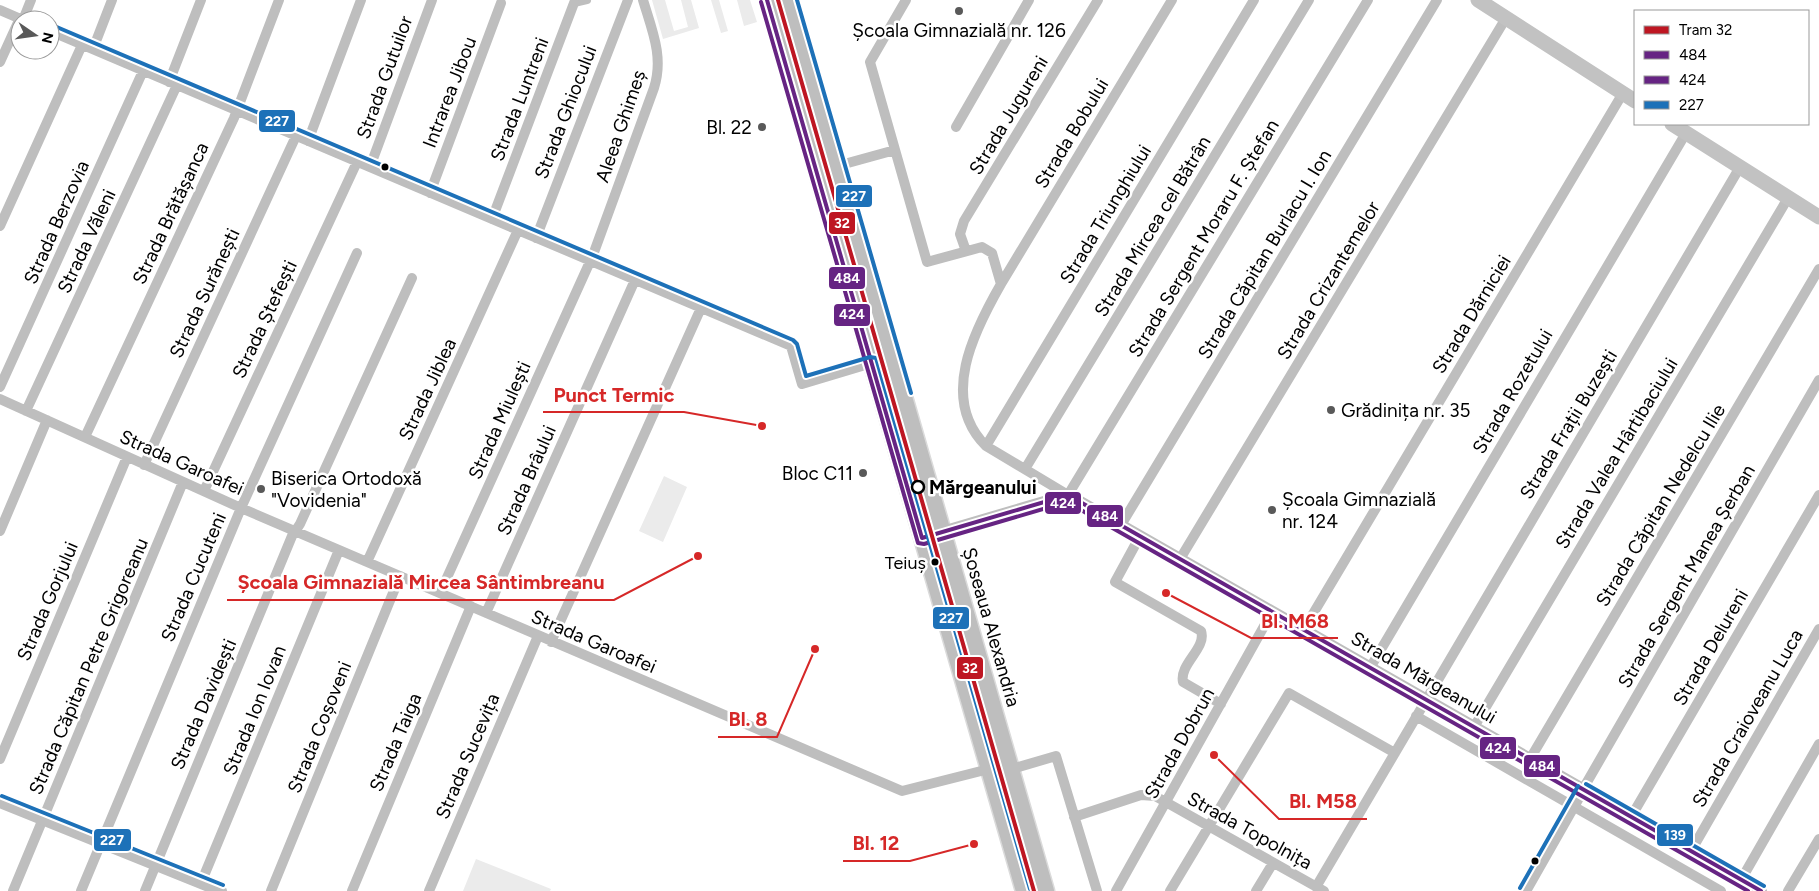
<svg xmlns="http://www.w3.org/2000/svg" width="1819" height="891" font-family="Figtree,sans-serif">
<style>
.grass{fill:#ebebeb}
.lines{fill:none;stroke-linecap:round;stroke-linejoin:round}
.primary-casing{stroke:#dbdbdb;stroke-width:19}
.pedestrian{stroke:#bebebe;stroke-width:8}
.minor{stroke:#bebebe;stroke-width:10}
.tertiary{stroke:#bebebe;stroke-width:12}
.secondary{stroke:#c2c2c2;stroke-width:15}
.primary{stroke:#bebebe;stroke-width:16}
.bus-1-casing{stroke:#fff;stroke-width:8}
.bus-2-casing{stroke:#fff;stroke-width:8}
.bus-3-casing{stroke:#fff;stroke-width:8}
.bus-4-casing{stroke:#fff;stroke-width:8}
.bus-1{stroke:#662483;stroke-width:4}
.bus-2{stroke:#662483;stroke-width:4}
.bus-3{stroke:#1d71b8;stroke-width:4}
.bus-4{stroke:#1d71b8;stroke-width:4}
.tram-1-casing{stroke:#fff;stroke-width:8}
.tram-1{stroke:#be1622;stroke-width:4}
.poi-dot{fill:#595959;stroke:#fff;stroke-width:2}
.bus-dot{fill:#000;stroke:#fff;stroke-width:2}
.stop-dot{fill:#fff;stroke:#000;stroke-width:2.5}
.labels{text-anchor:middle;stroke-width:5;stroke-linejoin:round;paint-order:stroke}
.bus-label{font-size:18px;fill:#000;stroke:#fff;text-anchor:end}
.poi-label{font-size:19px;fill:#000;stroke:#fff;text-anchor:start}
.street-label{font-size:19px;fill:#000;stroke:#fff}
.stop-label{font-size:19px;font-weight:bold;fill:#000;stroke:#fff;text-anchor:start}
.leader{fill:none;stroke:#d62828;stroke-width:2}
.callout-dot{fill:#d62828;stroke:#fff;stroke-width:2}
.callout-label{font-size:20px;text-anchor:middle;font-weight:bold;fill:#d62828;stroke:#fff;stroke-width:5;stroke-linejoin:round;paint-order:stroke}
.line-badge{stroke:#fff;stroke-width:2}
.badge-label{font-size:14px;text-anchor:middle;font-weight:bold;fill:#fff}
</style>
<rect width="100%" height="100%" fill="#fff"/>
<path class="grass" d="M 652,0 L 665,0 L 674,31 L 688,27 L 681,0 L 691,0 L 699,28 L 663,39 Z
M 711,0 L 719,0 L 728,31 L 721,33 Z
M 737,0 L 750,0 L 757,22 L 744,26 Z
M 664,476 L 687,487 L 663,542 L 639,531 Z
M 476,859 L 551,889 L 550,891 L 463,891 Z"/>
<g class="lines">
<defs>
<path id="primary" d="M 767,0 L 1024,891
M 790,0 L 1046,891"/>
</defs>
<use href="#primary" class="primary-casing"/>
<path class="pedestrian" d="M 574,3 L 587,0"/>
<path class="minor" d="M 906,0 L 870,62 L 927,262 L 982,247 L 992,253 L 1001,284 C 974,331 939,399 986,446 L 1068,495 L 1368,0
M 0,10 L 23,20 L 31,0
M 50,31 L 791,346 L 802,384 L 872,363
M 93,49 L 112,0
M 0,62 L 20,18
M 169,82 L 201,0
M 956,127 L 1029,0
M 308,141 L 361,0
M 837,166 L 895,150
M 370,167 L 432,0
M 430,193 L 501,3
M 492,219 L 574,3
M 0,226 L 82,45
M 536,238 L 628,0
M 966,251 L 960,234 L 964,221 L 1098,0
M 1001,284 L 1172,0
M 0,387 L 143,71
M 0,399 L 241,508 L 902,791 L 989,769
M 26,411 L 177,85
M 85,437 L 234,118 L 279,0
M 986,446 L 1254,0
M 144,465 L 296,136
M 1025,469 L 1309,0
M 204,491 L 357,162
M 1121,525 L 1437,0
M 0,531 L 47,420
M 1140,536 L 1115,582 L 1201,631 C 1207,648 1179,664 1183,682 L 1221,704
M 1180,559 L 1506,18
M 367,562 L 518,230
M 440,593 L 593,255 L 654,88 C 664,57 652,30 643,0
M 486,613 L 635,280
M 1304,629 L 1623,93
M 551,642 L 701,308
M 1370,668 L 1686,133
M 1416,716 L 1721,891
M 1474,727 L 1788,198
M 0,759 L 127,457
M 1530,759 L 1819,269
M 1012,769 L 1056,756 L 1097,891
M 1583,789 L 1819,380
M 1074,817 L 1141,795 L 1155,796 L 1324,891
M 1631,817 L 1819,495
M 1691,851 L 1819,629
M 1741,880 L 1819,744
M 201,883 L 339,550
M 1316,887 L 1740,167
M 13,891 L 183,482
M 81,891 L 241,508 L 357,253
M 145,891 L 292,536 L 300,524 L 412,278
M 271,891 L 400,576
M 352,891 L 471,606
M 429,891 L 538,636
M 1116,891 L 1272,612
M 1170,891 L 1289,693 L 1395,753
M 1256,891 L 1273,863
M 1788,891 L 1819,839"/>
<path class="tertiary" d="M 922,538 L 1068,495 L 1761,891
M 0,802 L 221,891
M 1525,891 L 1583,789"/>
<path class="secondary" d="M 1478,0 L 1635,101
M 1672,124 L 1819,217"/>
<use href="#primary" class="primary"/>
<defs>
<path id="bus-1" d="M 767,0 L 922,538 L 1068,495 L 1761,891"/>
<path id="bus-2" d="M 761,2 L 918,543 L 924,544 L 1067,502 L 1748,891"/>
<path id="bus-3" d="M 797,0 L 911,393
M 52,25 L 793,340 L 797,344 L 806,376 L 870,357 L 876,358 L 1030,889
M 2,796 L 223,885"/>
<path id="bus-4" d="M 1586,784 L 1764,886
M 1520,888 L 1578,786"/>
</defs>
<use href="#bus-1" class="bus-1-casing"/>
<use href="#bus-2" class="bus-2-casing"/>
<use href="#bus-3" class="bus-3-casing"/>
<use href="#bus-4" class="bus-4-casing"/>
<use href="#bus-1" class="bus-1"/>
<use href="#bus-2" class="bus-2"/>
<use href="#bus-3" class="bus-3"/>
<use href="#bus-4" class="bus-4"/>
<defs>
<path id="tram-1" d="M 778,0 L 1034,891"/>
</defs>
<use href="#tram-1" class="tram-1-casing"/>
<use href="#tram-1" class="tram-1"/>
</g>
<g class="poi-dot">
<circle cx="959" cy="11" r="5"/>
<circle cx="762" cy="127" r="5"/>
<circle cx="1331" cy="410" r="5"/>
<circle cx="863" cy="473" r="5"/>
<circle cx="261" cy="489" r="5"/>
<circle cx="1272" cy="510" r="5"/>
</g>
<g class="bus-dot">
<circle cx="385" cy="167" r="4.5"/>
<circle cx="935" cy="562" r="4.5"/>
<circle cx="1535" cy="861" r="4.5"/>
</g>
<circle class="stop-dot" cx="918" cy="487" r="6"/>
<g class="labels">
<g class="bus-label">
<text x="926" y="569">Teiuș</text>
</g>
<g class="poi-label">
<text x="959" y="37" text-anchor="middle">Școala Gimnazială nr. 126</text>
<text x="752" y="134" text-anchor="end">Bl. 22</text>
<text x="1341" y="417">Grădinița nr. 35</text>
<text x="853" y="480" text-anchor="end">Bloc C11</text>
<text x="271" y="485">Biserica Ortodoxă<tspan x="271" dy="22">"Vovidenia"</tspan></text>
<text x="1282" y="506">Școala Gimnazială<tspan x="1282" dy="22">nr. 124</tspan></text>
</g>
<g class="street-label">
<text transform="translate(384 77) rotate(-70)" y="7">Strada Gutuilor</text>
<text transform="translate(449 92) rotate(-69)" y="7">Intrarea Jibou</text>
<text transform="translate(519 99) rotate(-69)" y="7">Strada Luntreni</text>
<text transform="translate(565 112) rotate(-69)" y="7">Strada Ghiocului</text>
<text transform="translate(1008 115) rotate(-59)" y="7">Strada Jugureni</text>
<text transform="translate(620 126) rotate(-71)" y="7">Aleea Ghimeș</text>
<text transform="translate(1071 133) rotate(-59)" y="7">Strada Bobului</text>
<text transform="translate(170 213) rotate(-65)" y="7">Strada Brătășanca</text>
<text transform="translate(1105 214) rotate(-59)" y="7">Strada Triunghiului</text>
<text transform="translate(56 222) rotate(-66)" y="7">Strada Berzovia</text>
<text transform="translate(1152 226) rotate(-59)" y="7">Strada Mircea cel Bătrân</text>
<text transform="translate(1203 238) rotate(-59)" y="7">Strada Sergent Moraru F. Ștefan</text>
<text transform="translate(86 241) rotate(-65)" y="7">Strada Văleni</text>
<text transform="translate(1264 254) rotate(-59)" y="7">Strada Căpitan Burlacu I. Ion</text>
<text transform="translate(1328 280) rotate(-59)" y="7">Strada Crizantemelor</text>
<text transform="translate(204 293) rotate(-65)" y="7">Strada Surănești</text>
<text transform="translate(1471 314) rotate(-59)" y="7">Strada Dărniciei</text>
<text transform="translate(264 319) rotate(-65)" y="7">Strada Ștefești</text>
<text transform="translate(427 389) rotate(-65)" y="7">Strada Jiblea</text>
<text transform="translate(1512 391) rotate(-60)" y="7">Strada Rozetului</text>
<text transform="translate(499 420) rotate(-66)" y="7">Strada Miulești</text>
<text transform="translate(1568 424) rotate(-59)" y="7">Strada Frații Buzești</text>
<text transform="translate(1616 453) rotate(-59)" y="7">Strada Valea Hârtibaciului</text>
<text transform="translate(182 462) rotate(24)" y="7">Strada Garoafei</text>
<text transform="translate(526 480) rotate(-66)" y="7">Strada Brâului</text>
<text transform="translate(1660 505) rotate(-59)" y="7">Strada Căpitan Nedelcu Ilie</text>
<text transform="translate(1686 576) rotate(-60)" y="7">Strada Sergent Manea Șerban</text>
<text transform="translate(193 577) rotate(-67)" y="7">Strada Cucuteni</text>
<text transform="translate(47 601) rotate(-67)" y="7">Strada Gorjului</text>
<text transform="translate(992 627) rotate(74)" y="7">Șoseaua Alexandria</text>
<text transform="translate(594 641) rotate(23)" y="7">Strada Garoafei</text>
<text transform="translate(1710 647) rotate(-60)" y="7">Strada Delureni</text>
<text transform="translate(88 666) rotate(-67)" y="7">Strada Căpitan Petre Grigoreanu</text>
<text transform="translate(1424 677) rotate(30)" y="7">Strada Mărgeanului</text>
<text transform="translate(203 704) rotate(-67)" y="7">Strada Davidești</text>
<text transform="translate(254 710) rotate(-68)" y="7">Strada Ion Iovan</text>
<text transform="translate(1747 718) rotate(-60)" y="7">Strada Craioveanu Luca</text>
<text transform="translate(319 727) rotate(-68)" y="7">Strada Coșoveni</text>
<text transform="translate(395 742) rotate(-67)" y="7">Strada Taiga</text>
<text transform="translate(1179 743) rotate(-61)" y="7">Strada Dobrun</text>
<text transform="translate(467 756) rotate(-67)" y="7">Strada Sucevița</text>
<text transform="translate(1250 830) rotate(29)" y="7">Strada Topolnița</text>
</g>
<g class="stop-label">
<text x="929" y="494">Mărgeanului</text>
</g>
</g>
<path class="leader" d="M762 426L684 412H543M698 556L614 600H227M1166 593L1251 638H1338M815 649L777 737H718M1214 755L1279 819H1367M974 844L910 861H843"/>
<g class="callout-dot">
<circle cx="762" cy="426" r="5"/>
<circle cx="698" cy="556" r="5"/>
<circle cx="1166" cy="593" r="5"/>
<circle cx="815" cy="649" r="5"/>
<circle cx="1214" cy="755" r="5"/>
<circle cx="974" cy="844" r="5"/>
</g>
<g class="callout-label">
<text x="614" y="402">Punct Termic</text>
<text x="421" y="589">Școala Gimnazială Mircea Sântimbreanu</text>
<text x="1295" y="628">Bl. M68</text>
<text x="748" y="726">Bl. 8</text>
<text x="1323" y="808">Bl. M58</text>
<text x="876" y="850">Bl. 12</text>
</g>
<g class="line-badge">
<rect x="258" y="109" width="38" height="24" rx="5" fill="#1d71b8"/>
<rect x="835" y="184" width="38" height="24" rx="5" fill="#1d71b8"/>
<rect x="828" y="211" width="28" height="24" rx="5" fill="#be1622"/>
<rect x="828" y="266" width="38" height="24" rx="5" fill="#662483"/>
<rect x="833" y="303" width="38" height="24" rx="5" fill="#662483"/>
<rect x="1044" y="491" width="38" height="24" rx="5" fill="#662483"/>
<rect x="1086" y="504" width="38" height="24" rx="5" fill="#662483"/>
<rect x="932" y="606" width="38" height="24" rx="5" fill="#1d71b8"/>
<rect x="956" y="656" width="28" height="24" rx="5" fill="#be1622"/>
<rect x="1479" y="736" width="38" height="24" rx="5" fill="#662483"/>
<rect x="1523" y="754" width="38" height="24" rx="5" fill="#662483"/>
<rect x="1656" y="823" width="38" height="24" rx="5" fill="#1d71b8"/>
<rect x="93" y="828" width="39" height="24" rx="5" fill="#1d71b8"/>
</g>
<g class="badge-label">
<text x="277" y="126">227</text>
<text x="854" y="201">227</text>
<text x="842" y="228">32</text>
<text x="847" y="283">484</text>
<text x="852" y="319">424</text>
<text x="1063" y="508">424</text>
<text x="1105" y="521">484</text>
<text x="951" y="623">227</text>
<text x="970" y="673">32</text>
<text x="1498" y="753">424</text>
<text x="1542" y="771">484</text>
<text x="1675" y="840">139</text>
<text x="112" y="845">227</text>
</g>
<rect x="1634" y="10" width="175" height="115" fill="#ffffff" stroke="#999999"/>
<rect x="1644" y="26" width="25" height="8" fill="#be1622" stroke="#999999"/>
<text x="1679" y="35" font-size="15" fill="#000000">Tram 32</text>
<rect x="1644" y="51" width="25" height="8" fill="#662483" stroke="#999999"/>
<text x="1679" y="60" font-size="15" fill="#000000">484</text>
<rect x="1644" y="76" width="25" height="8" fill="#662483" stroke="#999999"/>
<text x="1679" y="85" font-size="15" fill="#000000">424</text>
<rect x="1644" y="101" width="25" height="8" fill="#1d71b8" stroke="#999999"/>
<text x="1679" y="110" font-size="15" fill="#000000">227</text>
<g transform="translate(35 35) rotate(103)"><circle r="24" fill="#ffffff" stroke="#999999"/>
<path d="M0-4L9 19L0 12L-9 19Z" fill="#595959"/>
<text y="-8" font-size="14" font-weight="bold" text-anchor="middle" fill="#000000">N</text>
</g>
</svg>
